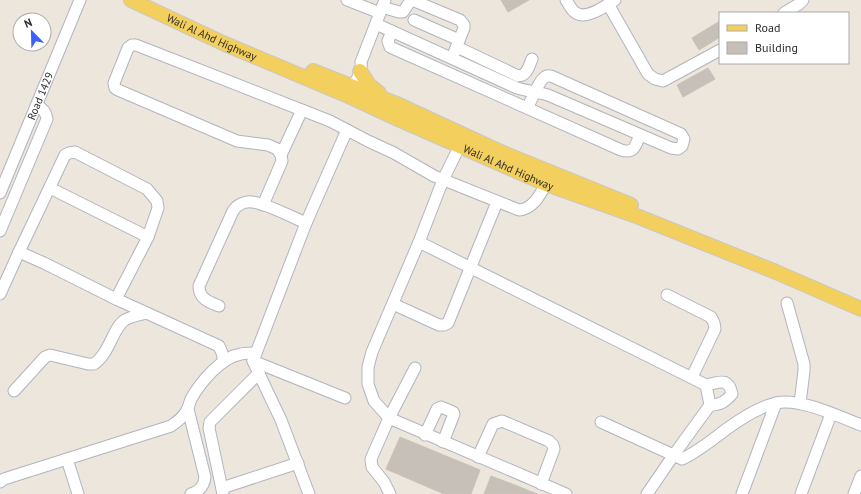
<svg xmlns="http://www.w3.org/2000/svg" width="861" height="494" font-family="'PT Sans',sans-serif">
<style>
.building{fill:#c6c0b9;stroke:#c9c2b7}
.lines{fill:none;stroke-linecap:round;stroke-linejoin:round}
.minor-casing{stroke:#b1b4bf;stroke-width:13}
.major-casing{stroke:#c8c8c8;stroke-width:16}
.minor{stroke:#fff;stroke-width:11}
.major{stroke:#f3cf5d;stroke-width:14}
.labels{text-anchor:middle;stroke-width:3;stroke-linejoin:round;paint-order:stroke}
.street-label{font-size:11px;fill:#2b2b2b;stroke:#fff}
</style>
<rect width="100%" height="100%" fill="#ede6dd"/>
<path class="building" d="M 501,0 L 529,0 L 508,12 Z
M 720,21 L 720,37 L 699,50 L 692,38 Z
M 708,68 L 715,79 L 683,97 L 677,85 Z
M 400,437 L 480,470 L 471,494 L 444,494 L 386,469 Z
M 491,476 L 515,485 L 537,494 L 484,494 Z"/>
<g class="lines">
<defs>
<g id="minor">
<path d="M 347,0 L 380,13"/>
<path d="M 412,0 L 460,20 L 464,25 L 464,28 L 452,58"/>
<path d="M 566,0 C 569,4 571,10 576,13 C 587,20 605,6 615,0"/>
<path d="M 608,4 L 648,74 L 655,79 L 663,81 L 720,50"/>
<path d="M 382,7 L 399,12 L 403,12 L 411,0"/>
<path d="M 784,13 L 799,4 L 803,0"/>
<path d="M 414,20 L 459,40"/>
<path d="M 376,24 L 517,88 C 527,91 537,92 548,95 L 671,148 L 678,149 L 682,146 L 684,139 L 681,134 L 551,76 C 548,76 547,75 545,77 C 539,80 531,102 527,108"/>
<path d="M 392,31 L 388,41 L 390,47 L 621,150 C 635,154 635,146 640,135"/>
<path d="M 457,47 L 518,76 C 527,76 529,66 532,59"/>
<path d="M 347,92 C 354,88 363,70 361,62 L 385,0"/>
<path d="M 463,139 L 443,180 L 419,242 L 372,352 L 368,367 L 368,384 L 374,401 L 389,418 L 566,494"/>
<path d="M 281,155 L 302,110"/>
<path d="M 50,188 L 148,237"/>
<path id="s1" d="M 0,193 L 80,0"/>
<path d="M 263,205 L 282,161 L 281,155 L 277,149 L 268,145 L 237,141 L 118,90 L 115,88 L 114,83 L 128,48 L 132,45 L 136,45 L 330,121 L 368,141 L 394,153 L 434,176 L 519,210 C 533,209 540,195 546,184"/>
<path d="M 0,231 L 47,119 C 46,112 43,109 37,105"/>
<path d="M 419,242 L 706,385 C 719,383 728,376 732,394 C 725,402 720,405 710,405 L 673,456 L 647,494"/>
<path d="M 19,252 L 65,155 L 69,153 L 75,152 L 147,189 L 157,201 L 158,208 L 148,237 L 116,299"/>
<path d="M 0,294 L 19,252 L 44,263 L 116,299 L 219,346 L 222,353 L 224,361"/>
<path d="M 667,295 L 711,317 L 714,323 L 715,329 L 692,377"/>
<path d="M 787,303 L 804,364 L 804,371 L 800,403"/>
<path d="M 393,304 L 439,325 L 444,325 L 448,323 L 497,202"/>
<path d="M 219,306 C 209,302 199,299 199,286 L 233,211 C 237,205 244,201 252,202 C 265,203 292,217 306,223"/>
<path d="M 253,361 L 281,420 L 309,494"/>
<path d="M 706,385 L 710,405"/>
<path d="M 14,391 L 45,357 L 50,355 L 88,364 L 94,364 C 110,353 113,327 125,320 C 131,316 140,315 146,313"/>
<path d="M 345,398 L 253,361 L 306,223 L 347,130"/>
<path d="M 188,409 L 205,477 C 204,486 200,491 191,494"/>
<path d="M 601,422 L 682,459 C 699,451 713,439 728,428 C 742,418 759,407 776,403 C 798,397 840,417 861,425"/>
<path d="M 425,435 L 437,409 L 441,407 L 453,412 L 454,414 L 443,442"/>
<path d="M 478,457 L 493,424 L 502,421 L 549,441 L 553,445 L 554,449 L 541,484"/>
<path d="M 67,459 L 78,494"/>
<path d="M 0,482 L 4,479 L 171,426 C 178,421 185,416 188,408 C 189,405 190,402 191,399 C 200,383 221,357 241,354 C 246,353 251,353 256,353"/>
<path d="M 222,488 L 298,463"/>
<path d="M 223,494 L 209,428 L 210,422 L 259,373"/>
<path d="M 390,494 L 384,482 L 372,467 L 371,459 L 389,418 L 415,368"/>
<path d="M 742,494 L 776,403"/>
<path d="M 801,494 L 831,414"/>
<path d="M 854,494 L 861,476"/>
</g>
<g id="major">
<path id="s2" d="M 131,0 L 225,44 L 344,94 L 398,119 L 546,184 L 639,217 L 776,272 L 861,309"/>
<path d="M 313,71 L 399,105 L 503,153 L 631,205"/>
<path d="M 360,71 L 369,85 L 379,93"/>
</g>
</defs>
<use href="#minor" class="minor-casing"/>
<use href="#major" class="major-casing"/>
<use href="#minor" class="minor"/>
<use href="#major" class="major"/>
</g>
<g class="labels">
<g class="street-label">
<text dy="4" stroke="none"><textPath href="#s2" startOffset="89">Wali Al Ahd Highway</textPath></text>
<text dy="4" stroke="none"><textPath href="#s1" startOffset="105">Road 1429</textPath></text>
<text dy="4" stroke="none"><textPath href="#s2" startOffset="413">Wali Al Ahd Highway</textPath></text>
</g>
</g>
<rect x="719" y="12" width="130" height="52" fill="#ffffff" stroke="#aaaaaa"/>
<rect x="727" y="25" width="20" height="6" fill="#f3cf5d" stroke="#aaaaaa"/>
<text x="755" y="32" font-size="12" fill="#2b2b2b">Road</text>
<rect x="727" y="42" width="20" height="12" fill="#c6c0b9" stroke="#aaaaaa"/>
<text x="755" y="52" font-size="12" fill="#2b2b2b">Building</text>
<g transform="translate(32 32) rotate(337)"><circle r="19" fill="#ffffff" stroke="#aaaaaa"/>
<path d="M0-3L7 15L0 10L-7 15Z" fill="#3b60fd"/>
<text y="-6" font-size="11" font-weight="bold" text-anchor="middle" fill="#2b2b2b">N</text>
</g>
</svg>
